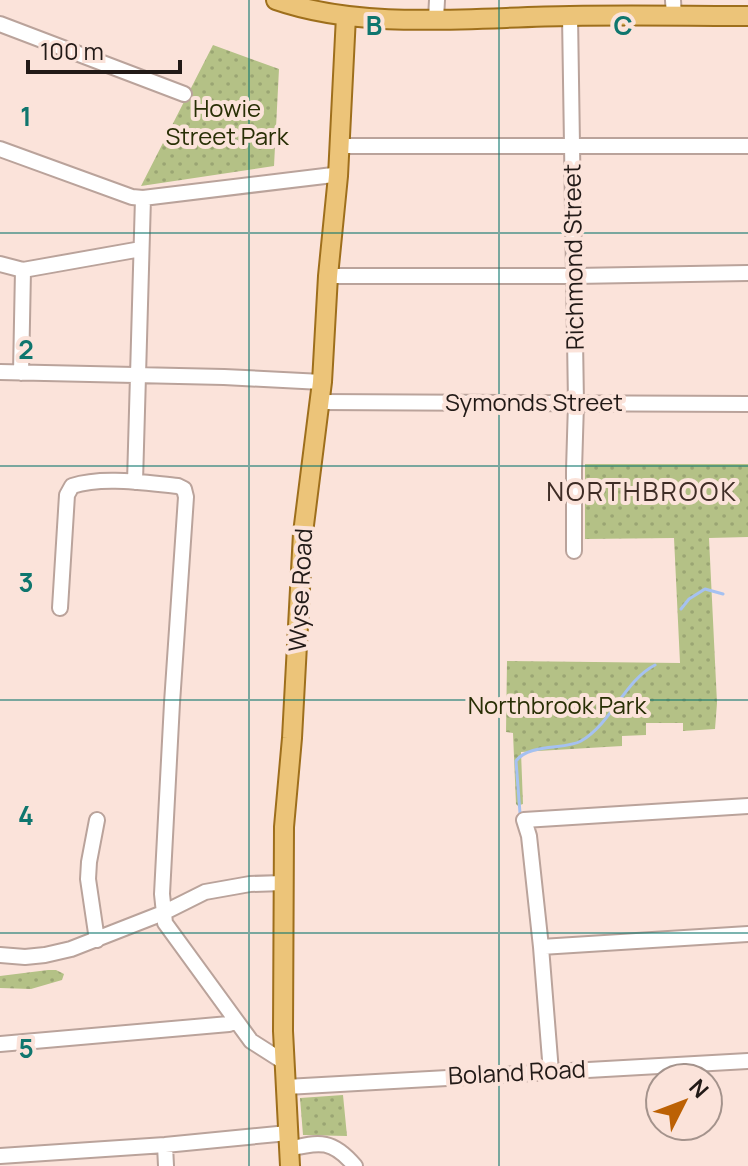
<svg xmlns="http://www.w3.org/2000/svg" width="748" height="1166" font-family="Manrope,sans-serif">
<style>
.park{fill:url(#park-dots)}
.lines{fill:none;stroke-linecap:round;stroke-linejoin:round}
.stream{stroke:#a5c1f1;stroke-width:3}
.minor-casing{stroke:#baa39b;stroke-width:18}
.major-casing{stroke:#9e6f1c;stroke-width:22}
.minor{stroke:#fff;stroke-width:14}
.major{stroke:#ecc479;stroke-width:18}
.grid{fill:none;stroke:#0f766e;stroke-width:2;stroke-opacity:0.55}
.labels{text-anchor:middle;stroke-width:8;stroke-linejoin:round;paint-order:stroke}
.park-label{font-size:24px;fill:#282f05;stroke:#fbe3da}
.street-label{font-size:24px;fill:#221a17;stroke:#fbe3da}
.neighbourhood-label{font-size:26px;letter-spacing:2px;fill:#3f2d26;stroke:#fbe3da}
.grid-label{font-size:26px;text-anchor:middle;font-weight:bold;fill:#0f766e;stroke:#fbe3da;stroke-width:8;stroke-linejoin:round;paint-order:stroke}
</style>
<defs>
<pattern id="park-dots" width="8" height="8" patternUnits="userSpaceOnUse" patternTransform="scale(2)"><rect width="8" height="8" fill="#b4c186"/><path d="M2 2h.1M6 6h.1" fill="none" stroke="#9aa573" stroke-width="1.8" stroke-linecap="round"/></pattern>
</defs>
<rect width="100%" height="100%" fill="#fbe3da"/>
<path class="park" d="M 213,45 L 279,69 L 274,166 L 141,186 Z
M 585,464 L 748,464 L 748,537 L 709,538 L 717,703 L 715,729 L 683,731 L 683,723 L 646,723 L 646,735 L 622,736 L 622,746 L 521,752 L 523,804 L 520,805 L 520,808 L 516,804 L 513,733 L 506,732 L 507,661 L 680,663 L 674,538 L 585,539 Z
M 48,970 L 56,970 L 64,974 L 62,980 L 31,989 L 0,988 L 0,976 Z
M 343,1095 L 347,1136 L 303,1135 L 300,1098 Z"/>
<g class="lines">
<path class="stream" d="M 681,609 L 689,599 L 705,589 L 723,594
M 520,813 L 516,761 C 529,743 566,750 581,741 C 612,723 624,681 655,665"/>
<defs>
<path id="minor" d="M 673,0 L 674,17
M 570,16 L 576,403 L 574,470 L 574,551
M 436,19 L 437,0
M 0,24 L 184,94
M 340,146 L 748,146
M 0,149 L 132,197 L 143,198 L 333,175 L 338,176
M 0,264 L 23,270 L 141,249
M 328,276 L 575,276 L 748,273
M 0,372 L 224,377 L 322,382
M 21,373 L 23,270
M 320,402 L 748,404
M 135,482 L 143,198
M 60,608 L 67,495 L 72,486 C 103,476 145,483 178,486 L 184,489 L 186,497 L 172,703 L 162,894 L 165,923 L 251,1041 L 284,1062
M 97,820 L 89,862 L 88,879 L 97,940
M 541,947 L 748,934
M 0,955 L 25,957 L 45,955 L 71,949 L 163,913 L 205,892 L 250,884 L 283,883
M 0,1044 L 229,1024 L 236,1021
M 551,1072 L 541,947 L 529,836 L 524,820 L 748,806
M 286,1087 L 748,1061
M 165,1145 L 166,1166
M 289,1149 C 320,1141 333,1140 355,1166
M 0,1156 L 165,1145 L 288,1133"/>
<path id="major" d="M 276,0 C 365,31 476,17 570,16 C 629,15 689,16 748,16
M 290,1166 L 283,1031 L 284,827 L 292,738 L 303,533 L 322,382 L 328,276 L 338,176 L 346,16"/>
</defs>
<use href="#minor" class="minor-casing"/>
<use href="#major" class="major-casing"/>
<use href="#minor" class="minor"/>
<use href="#major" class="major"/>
</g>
<path class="grid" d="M 249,0 L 249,1166M 499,0 L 499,1166M 0,233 L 748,233M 0,466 L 748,466M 0,700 L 748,700M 0,933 L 748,933"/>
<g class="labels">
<g class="park-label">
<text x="227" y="117">Howie<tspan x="227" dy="28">Street Park</tspan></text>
<text x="557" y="714">Northbrook Park</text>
</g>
<g class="street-label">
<text transform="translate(574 257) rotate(-91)" y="8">Richmond Street</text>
<text x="534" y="411">Symonds Street</text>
<text transform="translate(301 590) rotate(-87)" y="8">Wyse Road</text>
<text transform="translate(517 1073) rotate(-3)" y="8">Boland Road</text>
</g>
<g class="neighbourhood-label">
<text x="642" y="501">NORTHBROOK</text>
</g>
</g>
<g class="grid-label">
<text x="374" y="35">B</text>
<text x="623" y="35">C</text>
<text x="26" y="126">1</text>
<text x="26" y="359">2</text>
<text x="26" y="592">3</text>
<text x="26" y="825">4</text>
<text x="26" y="1058">5</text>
</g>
<g transform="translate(684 1102) rotate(48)"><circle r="38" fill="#fbe3da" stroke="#a4938c" stroke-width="2"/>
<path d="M0-6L14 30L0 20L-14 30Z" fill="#bc6104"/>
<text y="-12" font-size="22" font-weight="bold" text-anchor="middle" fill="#221a17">N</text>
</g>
<path d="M28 60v12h152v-12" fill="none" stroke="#221a17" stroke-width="4"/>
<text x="40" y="60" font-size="24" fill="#221a17" stroke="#fbe3da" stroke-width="6" paint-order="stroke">100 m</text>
</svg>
